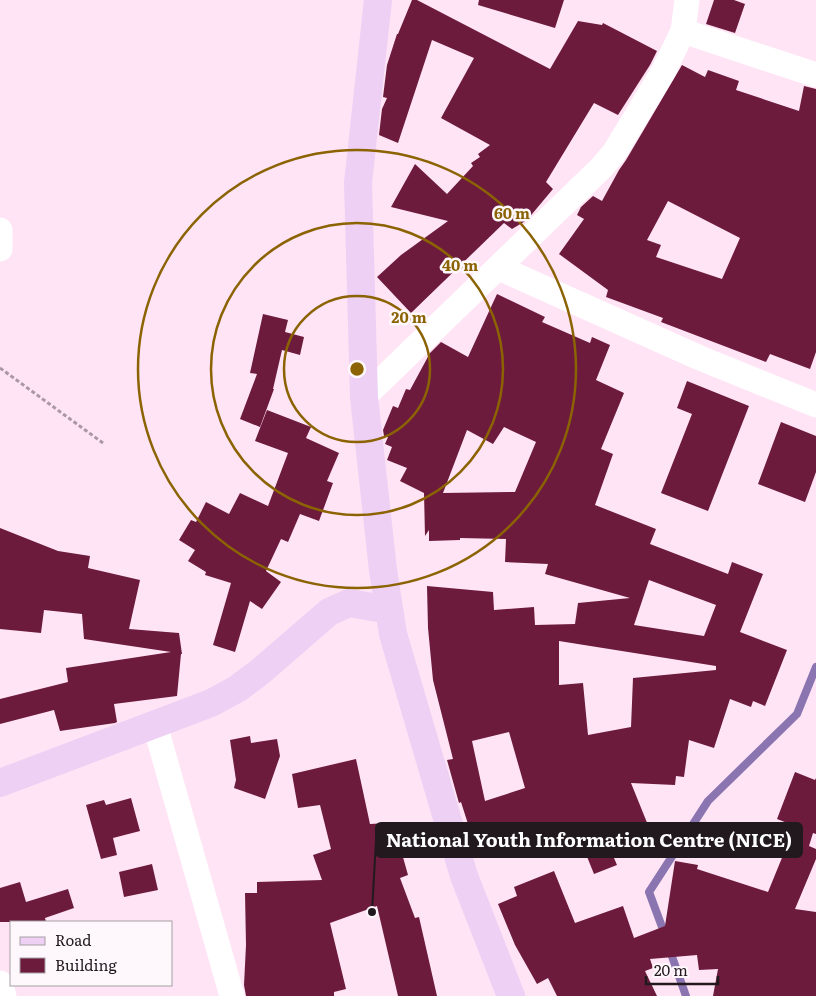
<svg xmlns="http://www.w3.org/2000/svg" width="816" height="996" font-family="Literata,serif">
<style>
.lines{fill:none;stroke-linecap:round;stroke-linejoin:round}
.stream{stroke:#8a75b0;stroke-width:8}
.building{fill:#6d1b3d;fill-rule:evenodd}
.path{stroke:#ac98a5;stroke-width:3;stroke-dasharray:4 2.5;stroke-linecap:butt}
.minor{stroke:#fff;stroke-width:25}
.major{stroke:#edd0f4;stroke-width:28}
.ring{fill:none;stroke:#8b6303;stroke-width:2.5}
.centre{fill:#8b6303;stroke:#fef8fc;stroke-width:2.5}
.ring-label{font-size:15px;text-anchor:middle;font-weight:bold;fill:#8b6303;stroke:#fef8fc;stroke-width:5;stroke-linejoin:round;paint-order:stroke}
.leader{fill:none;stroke:#22191f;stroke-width:2}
.callout-dot{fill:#22191f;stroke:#fef8fc;stroke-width:2}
.callout{fill:#22191f;stroke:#22191f;stroke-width:2}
.callout-label{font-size:19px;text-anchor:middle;font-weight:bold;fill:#fff}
</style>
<rect width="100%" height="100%" fill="#ffe4f5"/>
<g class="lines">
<path class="stream" d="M 665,935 L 649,892 L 708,801 L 797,714 L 816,667
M 669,948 L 686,996"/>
</g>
<path class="building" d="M 412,0 L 417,0 L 550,69 L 578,21 L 602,25 L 603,23 L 657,51 L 650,65 L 618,115 L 594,103 L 546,182 L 553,189 L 527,220 L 512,229 L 504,223 L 411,313 L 377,277 L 401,255 L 448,221 L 391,207 L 415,164 L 447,194 L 473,166 L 471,163 L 480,157 L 478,154 L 490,145 L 441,118 L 474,58 L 432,40 L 398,143 L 379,135 L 382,109 L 387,98 L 383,97 L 387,65 L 397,34 L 398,34 Z
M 479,0 L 564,0 L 555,28 L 478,5 Z
M 714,0 L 734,0 L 745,4 L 735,33 L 706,24 Z
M 682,65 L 705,77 L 708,70 L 739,81 L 736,90 L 799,111 L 804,86 L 816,89 L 816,352 L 810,369 L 770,354 L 766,362 L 661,322 L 663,318 L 606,297 L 608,290 L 559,254 L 584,219 L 577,215 L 581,207 L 593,196 L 602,201 L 619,170 L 626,160 ZM 668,201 L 740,238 L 722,279 L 656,257 L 661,245 L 647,240 Z
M 497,294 L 545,317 L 542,322 L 590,343 L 592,337 L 610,345 L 596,380 L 624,393 L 601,449 L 613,454 L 595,505 L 656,529 L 650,544 L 728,574 L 732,562 L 763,574 L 740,632 L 787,650 L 765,706 L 753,701 L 751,707 L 730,699 L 714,748 L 689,740 L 684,777 L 676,776 L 675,785 L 631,783 L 652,835 L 611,851 L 617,865 L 594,874 L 573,822 L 526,839 L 524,833 L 476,849 L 461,802 L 459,803 L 447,760 L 453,759 L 433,680 L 428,628 L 427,586 L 493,592 L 494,610 L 534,607 L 535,625 L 575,624 L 578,603 L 630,598 L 545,574 L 548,564 L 505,562 L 506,539 L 460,538 L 460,540 L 429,541 L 429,530 L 425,536 L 424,493 L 400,481 L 407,468 L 387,460 L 392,447 L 385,444 L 388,437 L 384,436 L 383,430 L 393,406 L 398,408 L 406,389 L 410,390 L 430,353 L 441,342 L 468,357 ZM 504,427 L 536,442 L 515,492 L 443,493 L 467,430 L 493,444 ZM 649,580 L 716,605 L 704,636 L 634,625 ZM 559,641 L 716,666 L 716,670 L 633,678 L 631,727 L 588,735 L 583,683 L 559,685 ZM 509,732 L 525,788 L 485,801 L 472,741 Z
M 263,314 L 288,320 L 285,332 L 304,337 L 300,355 L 282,350 L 273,389 L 274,389 L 260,427 L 240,419 L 257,374 L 250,373 Z
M 687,381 L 749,406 L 708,511 L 661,493 L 692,414 L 677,408 Z
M 267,410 L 311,427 L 306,438 L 339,453 L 327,481 L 333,483 L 319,521 L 300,514 L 288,542 L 281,539 L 266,571 L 281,582 L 262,609 L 250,601 L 235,652 L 213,645 L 231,583 L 205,575 L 206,572 L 188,561 L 195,550 L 179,540 L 191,520 L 196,522 L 206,502 L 229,514 L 240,493 L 268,506 L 288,453 L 255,441 Z
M 781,422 L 816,436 L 816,472 L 805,502 L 758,484 Z
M 0,528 L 58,551 L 90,556 L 88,568 L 140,580 L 129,629 L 179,633 L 182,654 L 181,654 L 177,696 L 114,704 L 117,722 L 115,723 L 60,731 L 54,710 L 0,724 L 0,699 L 68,682 L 66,668 L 171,652 L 84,639 L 82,614 L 44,610 L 41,633 L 0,629 Z
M 250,736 L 251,743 L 277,739 L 280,756 L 265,799 L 234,788 L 236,780 L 230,740 Z
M 356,759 L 370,824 L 407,822 L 407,843 L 399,843 L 408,875 L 400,878 L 415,918 L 419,917 L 437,996 L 398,996 L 377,906 L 330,923 L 346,989 L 334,992 L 334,996 L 246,996 L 244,985 L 246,945 L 245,893 L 257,893 L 257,882 L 322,880 L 313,855 L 331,849 L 320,805 L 298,808 L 292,774 Z
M 795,772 L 815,780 L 816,778 L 816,834 L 813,833 L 809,846 L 816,849 L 816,859 L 795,909 L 816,912 L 816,996 L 713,996 L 718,969 L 699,970 L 697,955 L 650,959 L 653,968 L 645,971 L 657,996 L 557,996 L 548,978 L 537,984 L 515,945 L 498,904 L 517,896 L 514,887 L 554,871 L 575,923 L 623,906 L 634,938 L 665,926 L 675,861 L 698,865 L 697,869 L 768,892 L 795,826 L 777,819 Z
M 131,798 L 140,831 L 113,838 L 117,855 L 101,859 L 86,805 L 104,800 L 106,805 Z
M 152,864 L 158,890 L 124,897 L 119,872 Z
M 20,882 L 26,902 L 68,889 L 74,908 L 45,918 L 46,922 L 0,922 L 0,888 Z"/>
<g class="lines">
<path class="path" d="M 0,368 L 103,443"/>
<path class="minor" d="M 683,31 L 816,75
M 0,230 L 0,249
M 499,268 L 700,358 L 816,405
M 364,397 L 601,168 L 614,153 L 663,72 L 683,31 L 687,0
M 155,725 L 232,996
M 0,983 L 4,996"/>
<path class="major" d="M 378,0 L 358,183 L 364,397 L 383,570 L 393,634 L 464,876 L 511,996
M 0,783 L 211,703 L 237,689 L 261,671 L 329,612 L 349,603 L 389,610"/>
</g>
<g class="ring">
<circle cx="357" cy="369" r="73"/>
<circle cx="357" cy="369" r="146"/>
<circle cx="357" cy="369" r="219"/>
</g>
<circle cx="357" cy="369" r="8" class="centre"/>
<g class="ring-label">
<text x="512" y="219">60 m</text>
<text x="460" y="271">40 m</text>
<text x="409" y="323">20 m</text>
</g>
<path class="leader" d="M372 912L376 840"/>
<circle class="callout-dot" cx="372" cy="912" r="5"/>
<rect class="callout" x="376" y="823" width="426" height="34" rx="5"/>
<g class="callout-label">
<text x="589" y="847">National Youth Information Centre (NICE)</text>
</g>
<rect x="10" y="921" width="162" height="65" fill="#fef8fc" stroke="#a69fa4"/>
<rect x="20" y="937" width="25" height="8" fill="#edd0f4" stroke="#a69fa4"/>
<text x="55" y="946" font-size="15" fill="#22191f">Road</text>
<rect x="20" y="958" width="25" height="15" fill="#6d1b3d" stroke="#a69fa4"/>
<text x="55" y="971" font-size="15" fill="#22191f">Building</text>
<path d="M646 976v8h72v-8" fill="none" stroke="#22191f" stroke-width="2.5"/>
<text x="654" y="976" font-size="15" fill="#22191f" stroke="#fef8fc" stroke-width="4" paint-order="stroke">20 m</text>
</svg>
